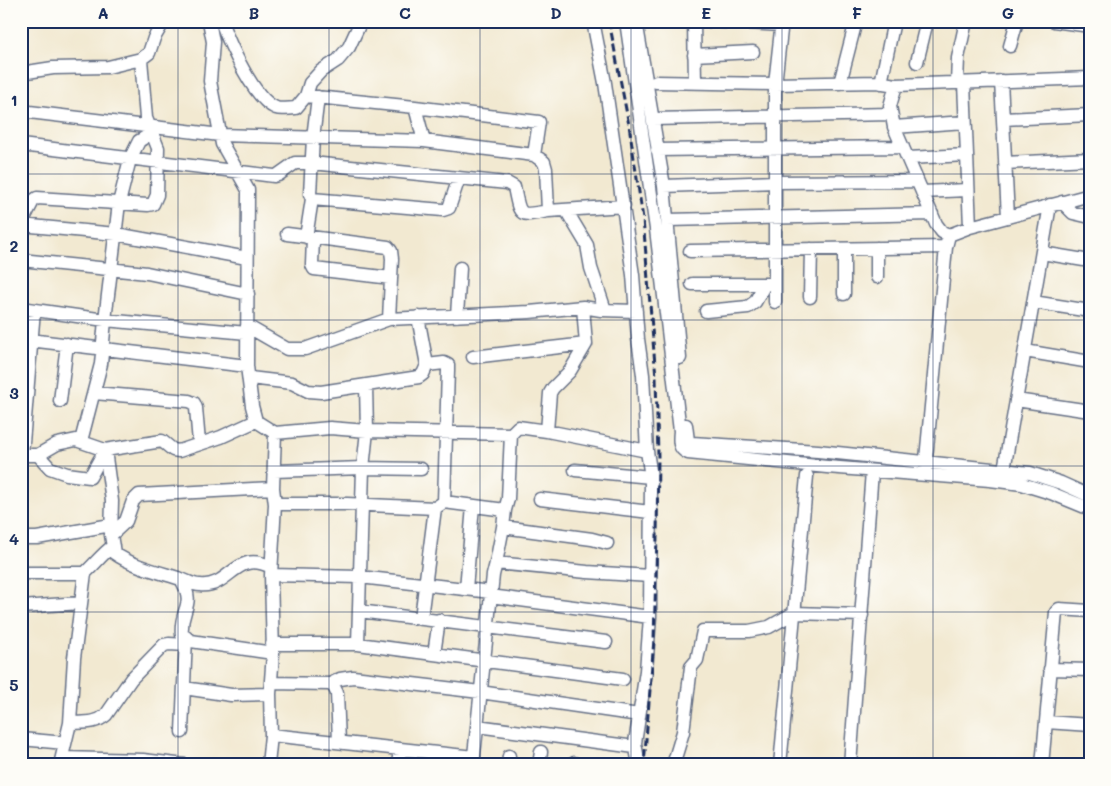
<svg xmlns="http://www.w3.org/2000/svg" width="1111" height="786" font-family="Mali,sans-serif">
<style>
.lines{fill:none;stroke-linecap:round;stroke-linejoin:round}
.minor-casing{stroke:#667086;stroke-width:15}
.minor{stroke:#fff;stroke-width:12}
.rail{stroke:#1b2f5e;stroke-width:3;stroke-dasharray:8 4;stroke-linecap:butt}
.grid{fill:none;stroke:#1b2f5e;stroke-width:1;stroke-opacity:0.55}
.neatline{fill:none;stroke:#1b2f5e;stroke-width:2}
.grid-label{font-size:16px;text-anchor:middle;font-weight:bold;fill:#1b2f5e}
</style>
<rect width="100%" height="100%" fill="#fdfcf7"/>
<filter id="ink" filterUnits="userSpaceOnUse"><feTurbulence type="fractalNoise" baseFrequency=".02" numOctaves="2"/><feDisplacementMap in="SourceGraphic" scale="10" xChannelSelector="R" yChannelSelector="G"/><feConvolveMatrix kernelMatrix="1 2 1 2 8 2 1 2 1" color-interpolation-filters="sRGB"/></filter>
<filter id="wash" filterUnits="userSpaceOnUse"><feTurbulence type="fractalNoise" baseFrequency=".0096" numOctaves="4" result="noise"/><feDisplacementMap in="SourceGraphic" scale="20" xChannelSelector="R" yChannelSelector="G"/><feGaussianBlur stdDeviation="1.12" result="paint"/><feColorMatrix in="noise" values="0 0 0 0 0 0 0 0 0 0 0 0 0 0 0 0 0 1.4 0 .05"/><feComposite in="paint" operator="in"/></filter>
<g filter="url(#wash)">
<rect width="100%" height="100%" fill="#f2e9d1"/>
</g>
<g filter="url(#ink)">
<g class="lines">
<defs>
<path id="minor" d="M 209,21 L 213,42 L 210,81 L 222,144 L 248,190 L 247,366 L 252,406 L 256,421
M 221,21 C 229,43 254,100 276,108 C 281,110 290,108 296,108 L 306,96 L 310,83 L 321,71 L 338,60 L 349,47 L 361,21
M 593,21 L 605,83 L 633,275 L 638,339 L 643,375 L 647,451 L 651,477 L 650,617 L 646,671 L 635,743 L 639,765
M 626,21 L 656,229 L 680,431 C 679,440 678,449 688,453 L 827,467 L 990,480 L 1022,484 L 1051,493 L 1090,509
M 636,21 L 664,186 L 680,358
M 694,21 L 695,83
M 708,21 L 782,25
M 1054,21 L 1090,26
M 1010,46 L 1017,21
M 694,55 L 753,52
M 917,62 L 927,21
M 21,73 L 53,68 L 108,67 L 141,59 L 149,53 L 154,38 L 164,21
M 1001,81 L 1008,217
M 656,82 L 775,84 L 877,82 L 896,85 L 1090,78
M 840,83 L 856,21
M 881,83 L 894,21
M 957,83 L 958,58 L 966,21
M 964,83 L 970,227
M 896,85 L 890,106 L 894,127 L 936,224 L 942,232 L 949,235
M 306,96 L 415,107 L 539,122 L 534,155 L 544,162 L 546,169 L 548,211 L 624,206
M 318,97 L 313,138 L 310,194 L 312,199 L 443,210 L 449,208 L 459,178
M 415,107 L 424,141 L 534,155
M 21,111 L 220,135 L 424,141
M 653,119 L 891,114
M 1003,119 L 1090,115
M 894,127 L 965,122
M 21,145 L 274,176 L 278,175 L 295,163 L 312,163 L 507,183 L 514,187 C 520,216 518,217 548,211
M 657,150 L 903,147
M 908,158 L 967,155
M 1005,163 L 1090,159
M 664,186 L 775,182 L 917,181
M 922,192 L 968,190
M 1062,202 L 1073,213 L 1090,217
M 566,210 L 587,245 L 591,268 L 605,310
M 667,220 L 932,214
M 21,224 L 33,201 L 37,198 L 148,205 L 153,204 L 157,195 L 158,148 L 146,118 L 141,59
M 21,225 L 116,234 L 247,258
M 287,234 L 388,247 L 391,251 L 392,259 L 389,319
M 306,237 L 312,199
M 313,238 L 312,265 L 314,269 L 391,278
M 877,248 L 877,277
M 690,251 L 946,247
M 1042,253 L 1090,261
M 21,260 L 147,273 L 248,294
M 692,284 L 775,284
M 844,294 L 844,249
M 810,297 L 811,249
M 775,302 L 775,84 L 782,21
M 1033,302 L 1090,311
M 583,307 L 601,310 L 636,311
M 21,308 L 105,320 L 247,333
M 706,311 L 748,307 L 755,302 L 765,284
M 457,316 L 460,268
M 247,326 L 287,349 L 305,349 L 389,319 L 529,312 L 583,307 L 586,344 L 473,357
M 21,339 L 247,366
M 1025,351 L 1090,362
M 427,365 L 444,363 L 448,365 L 448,370 L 444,502
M 250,378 L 292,383 L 308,391 L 321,392 L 419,377 L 423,374 L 427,365 L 418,317
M 94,393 L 189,401 L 194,403 L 196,408 L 199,443
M 1016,400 L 1090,411
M 60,401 L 67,344
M 686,425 L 688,441 L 692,443 L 818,451 L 1030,473 L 1061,483 L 1090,496
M 547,431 L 550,393 L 553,388 L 570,371 L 586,344
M 275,433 L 330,428 L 367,431 L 366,385
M 511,434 L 518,427 L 547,431 L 647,451
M 81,441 L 101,364 L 105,320 L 119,203 L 130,159 L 139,141 L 152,133
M 21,455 L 38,455 L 57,444 L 76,440 L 105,450 L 112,501 L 111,535 L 114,553 C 132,566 159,572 181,579 C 197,607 179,608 182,635 L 191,641 L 273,653
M 22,455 L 34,310
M 38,455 L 50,468 L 67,474 L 90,477 L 105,450 L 162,441 L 173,450 L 179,451 L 221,437 L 256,421 L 275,433 L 273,488 L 275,504 L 271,575 L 273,653 L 270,694 L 271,735 L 268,765
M 575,470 L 651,477
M 925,470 L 946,247 L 949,235 L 970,227 L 1090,195
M 1004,470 L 1050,205
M 274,471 L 363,468 L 421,469
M 540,499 L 650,512
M 275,504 L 347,504 L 435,508 L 444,502 L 505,510 L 503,527 L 496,563
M 503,527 L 592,539 L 607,543
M 111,535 L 126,521 L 133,501 L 139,495 L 273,488
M 21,538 L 37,538 L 111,525
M 21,573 L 85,573
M 271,575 L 360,577 L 491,592
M 181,579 C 187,581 193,585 200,585 C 231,588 235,549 271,567
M 466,589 L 473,506
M 490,596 L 650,617
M 21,607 L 81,603
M 359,611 L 606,642
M 421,618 L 435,508
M 272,644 L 358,644 L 623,679
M 358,644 L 363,468 L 367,431 L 511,434 L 508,499 L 505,510
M 434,654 L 439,620
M 1050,669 L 1090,670
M 271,683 L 330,684 L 334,687 L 337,693 L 339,742
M 330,684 L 340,679 L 353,677 L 480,692 L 639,715
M 184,688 L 231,695 L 270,694
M 1046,722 L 1090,725
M 70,723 C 83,722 96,724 106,715 L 131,679 L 164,645 L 169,644 L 186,645
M 477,726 L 635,747
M 182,732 L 186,637
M 271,735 L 474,757
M 21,739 L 65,743
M 62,758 L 143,760 L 185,765
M 60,765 L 70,723 L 74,658 L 85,573 C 95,564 102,554 113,546
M 398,765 L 400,749
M 473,765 L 493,575 L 496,563 L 587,572 L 650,576
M 508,765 L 509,756
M 539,765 L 541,752
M 573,765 L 574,763
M 673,765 L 683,732 L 691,667 L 697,660 L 703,631 L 749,631 L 769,627 L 794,613 L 862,615
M 780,765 L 807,476
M 850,765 L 872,471
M 1042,765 L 1056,612 L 1059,609 L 1090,611"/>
</defs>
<use href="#minor" class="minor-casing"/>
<use href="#minor" class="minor"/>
<path class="rail" d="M 609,21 L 629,125 L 643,219 L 656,377 L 658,457 L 657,536 L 654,639 L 644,765"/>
</g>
</g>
<path class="grid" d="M 178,21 L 178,765M 329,21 L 329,765M 480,21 L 480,765M 631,21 L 631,765M 782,21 L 782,765M 933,21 L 933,765M 21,174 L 1090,174M 21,320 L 1090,320M 21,466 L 1090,466M 21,612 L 1090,612"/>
<rect width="1111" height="786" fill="none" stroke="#fdfcf7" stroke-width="55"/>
<rect x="28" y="28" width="1056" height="730" class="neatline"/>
<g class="grid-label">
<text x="103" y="19">A</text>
<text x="254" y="19">B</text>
<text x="405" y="19">C</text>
<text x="556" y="19">D</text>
<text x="706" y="19">E</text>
<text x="857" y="19">F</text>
<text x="1008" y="19">G</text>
<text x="14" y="106">1</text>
<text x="14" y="252">2</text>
<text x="14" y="399">3</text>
<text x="14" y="545">4</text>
<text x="14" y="691">5</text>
</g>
</svg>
